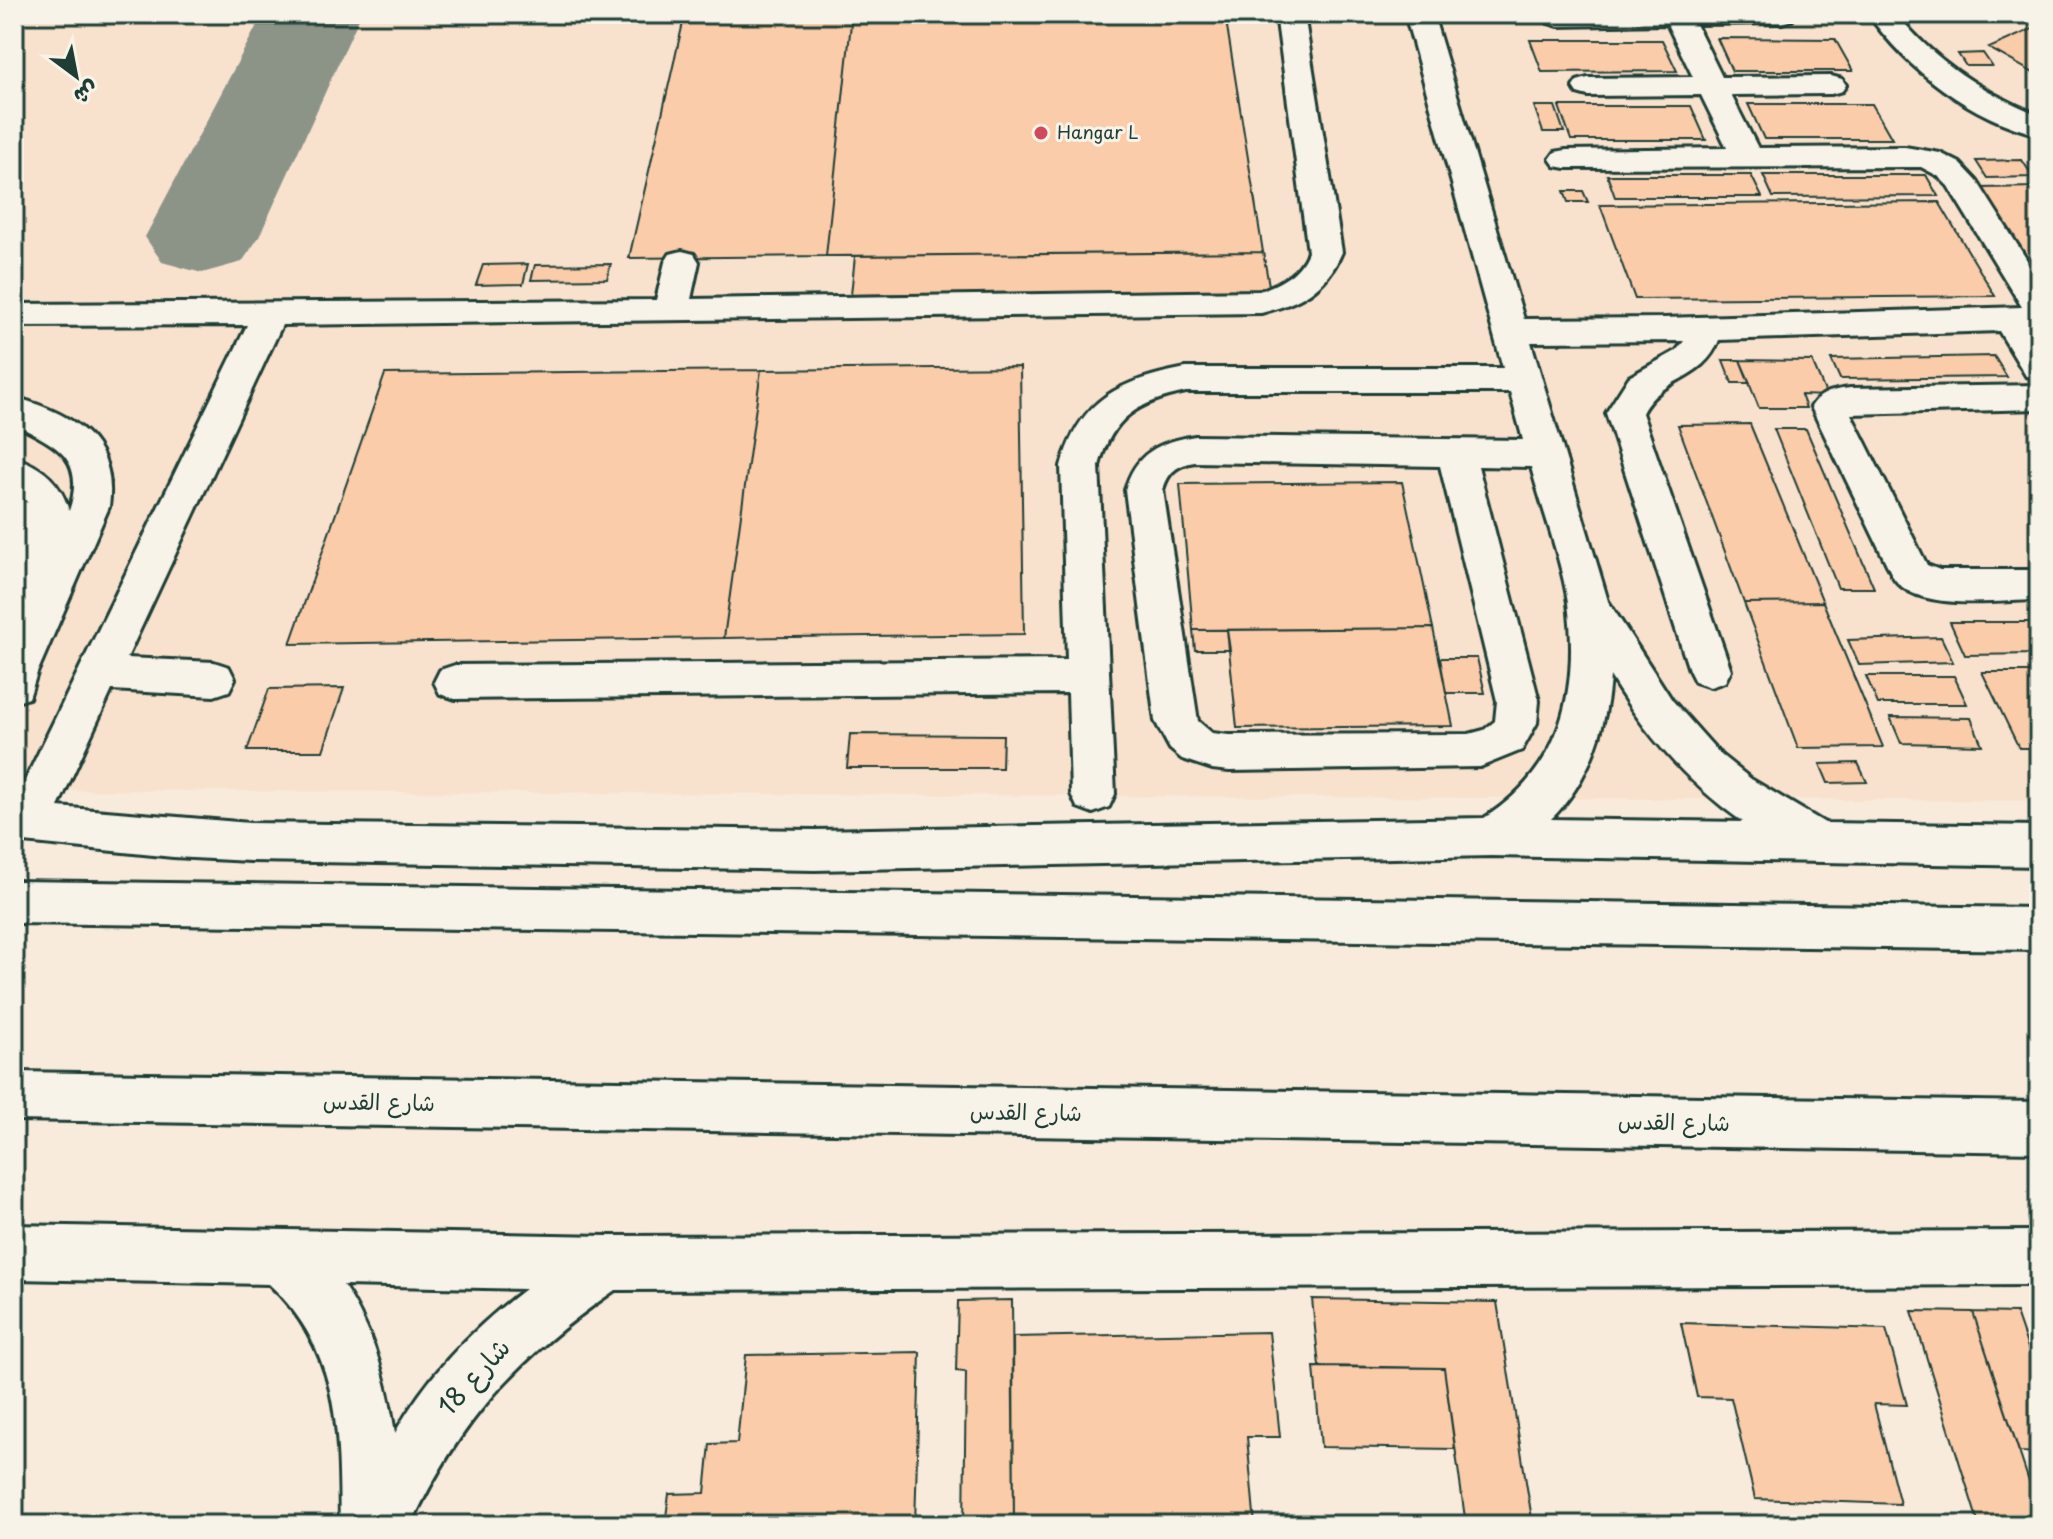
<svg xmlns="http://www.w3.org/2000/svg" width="2053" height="1539" font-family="'Playpen Sans','Playpen Sans Arabic',sans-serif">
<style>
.built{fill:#f9e2cd}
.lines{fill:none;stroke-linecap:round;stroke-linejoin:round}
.taxiway{fill:#8c9488;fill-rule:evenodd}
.building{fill:#fbccaa;stroke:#1f3d34;stroke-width:2}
.minor-casing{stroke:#1f3d34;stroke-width:6}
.major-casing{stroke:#1f3d34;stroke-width:6}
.minor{fill:#f7f3e8;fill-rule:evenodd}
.major{fill:#f7f3e8;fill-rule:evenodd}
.poi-dot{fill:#d1495b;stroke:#f7f3e8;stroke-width:3}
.labels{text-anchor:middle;stroke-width:6;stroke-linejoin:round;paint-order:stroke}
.far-poi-label{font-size:18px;fill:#1f3d34;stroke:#f7f3e8;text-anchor:start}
.street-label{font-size:22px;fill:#1f3d34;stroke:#f7f3e8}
.near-street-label{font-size:26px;fill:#1f3d34;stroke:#f7f3e8}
</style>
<rect width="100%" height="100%" fill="#f8ebdc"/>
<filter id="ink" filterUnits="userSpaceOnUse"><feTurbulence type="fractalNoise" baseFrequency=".0125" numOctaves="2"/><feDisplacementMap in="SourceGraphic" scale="16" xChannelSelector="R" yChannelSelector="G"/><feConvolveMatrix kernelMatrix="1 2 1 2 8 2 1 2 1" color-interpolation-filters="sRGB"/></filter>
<g filter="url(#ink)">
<path class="built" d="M 14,14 L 2039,14 L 2039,801 L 14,790 Z"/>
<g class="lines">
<path class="taxiway" d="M 263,14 L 361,14 L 259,237 L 242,262 L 202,273 L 162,262 L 145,237 Z"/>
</g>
<path class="building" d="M 685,14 L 852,14 L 826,256 L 629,258 Z
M 852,14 L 1225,14 L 1263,252 L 826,256 Z
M 2039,26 L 2039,76 L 1989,48 Z
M 1717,38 L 1835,39 L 1853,71 L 1732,71 Z
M 1530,40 L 1662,40 L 1677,71 L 1542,72 Z
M 1983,53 L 1992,66 L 1966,66 L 1958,54 Z
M 1748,104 L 1872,104 L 1892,139 L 1764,139 Z
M 1534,106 L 1555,106 L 1564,132 L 1543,132 Z
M 1559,106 L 1691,106 L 1706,140 L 1571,140 Z
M 2022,160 L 2033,177 L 1987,178 L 1976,161 Z
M 1607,175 L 1751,175 L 1762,197 L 1615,197 Z
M 1763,175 L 1926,175 L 1938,196 L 1773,197 Z
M 2039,187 L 2039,276 L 2036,277 L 1980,188 Z
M 1564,191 L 1583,191 L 1588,202 L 1568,202 Z
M 1939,202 L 1995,296 L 1635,299 L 1600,205 Z
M 1263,252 L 1270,291 L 851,295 L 855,256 Z
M 528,264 L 523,284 L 476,285 L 483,265 Z
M 611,264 L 607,279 L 531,280 L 535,265 Z
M 1994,356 L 2007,377 L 1840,379 L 1831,359 Z
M 1723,360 L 1740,360 L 1750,383 L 1732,383 Z
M 1740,360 L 1812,361 L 1827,396 L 1801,395 L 1806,408 L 1759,408 Z
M 1020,367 L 1024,634 L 724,638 L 761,370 Z
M 761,370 L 724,638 L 290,644 L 385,374 Z
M 1750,424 L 1823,602 L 1744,603 L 1678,425 Z
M 1774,429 L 1806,429 L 1874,588 L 1838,588 Z
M 1402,482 L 1433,628 L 1193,630 L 1180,484 Z
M 1823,602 L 1883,747 L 1798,748 L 1744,603 Z
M 1950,622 L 2039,622 L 2039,654 L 1965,655 Z
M 1433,628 L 1453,726 L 1237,728 L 1227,630 Z
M 1193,630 L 1227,630 L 1230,650 L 1195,650 Z
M 1941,637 L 1953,662 L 1859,665 L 1848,640 Z
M 1440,658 L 1477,658 L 1485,693 L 1446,693 Z
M 1982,672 L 2039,672 L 2039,748 L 2019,748 Z
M 1866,676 L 1954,676 L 1967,704 L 1878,704 Z
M 344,688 L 323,751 L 247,751 L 269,689 Z
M 1890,717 L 1971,718 L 1982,745 L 1901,743 Z
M 850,734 L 1003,735 L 1002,768 L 847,768 Z
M 1858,763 L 1867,782 L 1828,783 L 1820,764 Z
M 1312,1299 L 1497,1302 L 1533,1525 L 1466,1525 L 1444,1368 L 1319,1366 Z
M 1012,1300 L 1014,1525 L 964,1525 L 966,1372 L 956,1371 L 958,1301 Z
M 1912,1311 L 1973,1312 L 2039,1512 L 2039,1525 L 1979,1525 Z
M 1973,1312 L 2016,1313 L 2039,1380 L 2039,1453 L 2019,1452 Z
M 1681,1323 L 1886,1329 L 1907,1405 L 1874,1404 L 1900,1504 L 1755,1499 L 1731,1398 L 1697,1397 Z
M 1269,1332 L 1280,1437 L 1247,1437 L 1255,1525 L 1014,1525 L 1013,1337 Z
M 920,1352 L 915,1525 L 665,1525 L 669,1494 L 705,1493 L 710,1444 L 737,1443 L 746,1355 Z
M 1314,1367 L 1444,1368 L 1455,1449 L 1321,1447 Z"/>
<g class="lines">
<defs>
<path id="minor" d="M 1276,14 L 1304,14 L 1342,252 C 1326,290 1299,303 1261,313 L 282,325 L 127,658 L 214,662 L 229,667 L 235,679 L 229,691 L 214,696 L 112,690 L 58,807 L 250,823 L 815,830 L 1484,818 C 1562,769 1579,691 1568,603 C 1562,561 1542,509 1531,467 L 1478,466 L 1539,701 L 1537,723 L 1522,750 L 1480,767 L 1229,771 L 1212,769 L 1182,759 L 1170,749 L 1155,721 L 1125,490 C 1135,453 1159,442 1195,436 L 1523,440 L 1510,392 L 1186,392 C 1138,402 1112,417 1099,466 L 1115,794 L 1109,807 L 1093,813 L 1077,807 L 1071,794 L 1068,693 L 455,699 L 440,694 L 434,682 L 440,670 L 455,665 L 1067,660 L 1061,466 C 1081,397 1120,381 1186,368 L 1503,368 L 1405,14 L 1433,14 L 1524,319 L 1663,318 L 2022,307 L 1948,186 L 1938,176 L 1921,167 L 1566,168 L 1555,166 L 1550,159 L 1555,152 L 1566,150 L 1727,148 L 1701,95 L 1588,96 L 1577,93 L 1573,87 L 1577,81 L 1588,78 L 1693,77 L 1667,24 L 1558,26 L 1548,23 L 1544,17 L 1546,14 L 1796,14 L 1792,20 L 1782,23 L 1696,24 L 1722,77 L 1831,76 L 1842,79 L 1846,85 L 1842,91 L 1831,94 L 1731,95 L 1758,148 L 1905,147 L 1940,153 L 1960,163 L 1977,181 L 2039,279 L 2039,329 L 2033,330 L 2039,339 L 2039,379 L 2026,376 L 1999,331 L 1719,340 C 1703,382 1661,376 1642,413 L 1731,670 L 1725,682 L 1710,687 L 1695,682 L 1689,670 L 1606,413 L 1629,377 L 1676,351 L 1684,341 L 1531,342 L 1608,601 L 1672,700 L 1721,755 L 1751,779 L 1825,823 L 2039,826 L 2039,866 L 1491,856 L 815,870 L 250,861 L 173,857 L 14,841 L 14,803 L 247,325 L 14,326 L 14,304 L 656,300 L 665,262 L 670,254 L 682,251 L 694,254 L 699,262 L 691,299 L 1259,291 C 1281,283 1299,274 1308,252 ZM 1195,462 L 1440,466 L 1497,701 L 1495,721 L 1484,730 L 1469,734 L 1229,735 L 1212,733 L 1198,721 L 1163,490 C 1168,472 1177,465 1195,462 ZM 1610,676 C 1645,734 1687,783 1743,822 L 1551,819 C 1589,782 1607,727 1610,676 Z
M 1868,14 L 1897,14 C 1934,61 1984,93 2039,115 L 2039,135 C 1972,119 1907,70 1868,14 Z
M 2039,385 L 2039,409 L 1851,414 L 1927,565 L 1940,570 L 2039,570 L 2039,600 C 1999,600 1913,614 1892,575 L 1811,407 C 1820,392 1833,390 1850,388 Z
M 14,397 C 73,414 118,439 109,507 L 37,673 L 29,698 L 14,703 L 14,631 L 25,607 L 14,610 L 14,498 L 28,503 L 14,489 L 14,457 C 42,466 61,482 69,511 C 87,457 55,445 14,424 Z
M 14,1225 L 607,1236 L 2039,1231 L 2039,1285 L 615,1290 C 519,1357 460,1419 411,1525 L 340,1525 C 339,1433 341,1351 269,1284 L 14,1279 ZM 343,1285 L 525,1289 C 473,1328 427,1376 395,1433 C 387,1381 373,1329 343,1285 Z"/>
<path id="major" d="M 14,881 L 2039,908 L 2039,950 L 14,923 Z
M 14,1072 L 2039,1102 L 2039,1152 L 14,1120 Z"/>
</defs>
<use href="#minor" class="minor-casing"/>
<use href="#major" class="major-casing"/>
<use href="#minor" class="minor"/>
<use href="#major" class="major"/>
</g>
</g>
<circle class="poi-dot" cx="1041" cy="133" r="8"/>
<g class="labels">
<g class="far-poi-label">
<text x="1057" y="139">Hangar L</text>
</g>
<g class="street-label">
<text transform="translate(379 1102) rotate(1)" y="8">شارع القدس</text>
<text transform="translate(1026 1112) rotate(1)" y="8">شارع القدس</text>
<text transform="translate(1674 1122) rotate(1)" y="8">شارع القدس</text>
</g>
<g class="near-street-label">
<text transform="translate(474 1377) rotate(-48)" y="9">شارع 18</text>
</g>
</g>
<rect width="2053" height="1539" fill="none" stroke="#f7f3e8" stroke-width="48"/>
<rect x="24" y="24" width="2005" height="1491" fill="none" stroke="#1f3d34" stroke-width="3" filter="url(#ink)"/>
<g transform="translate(76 76) rotate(148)" stroke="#f7f3e8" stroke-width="6" paint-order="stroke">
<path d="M0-6L14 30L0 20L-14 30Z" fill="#1f3d34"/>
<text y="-12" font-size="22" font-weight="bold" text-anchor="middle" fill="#1f3d34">ش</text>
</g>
</svg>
